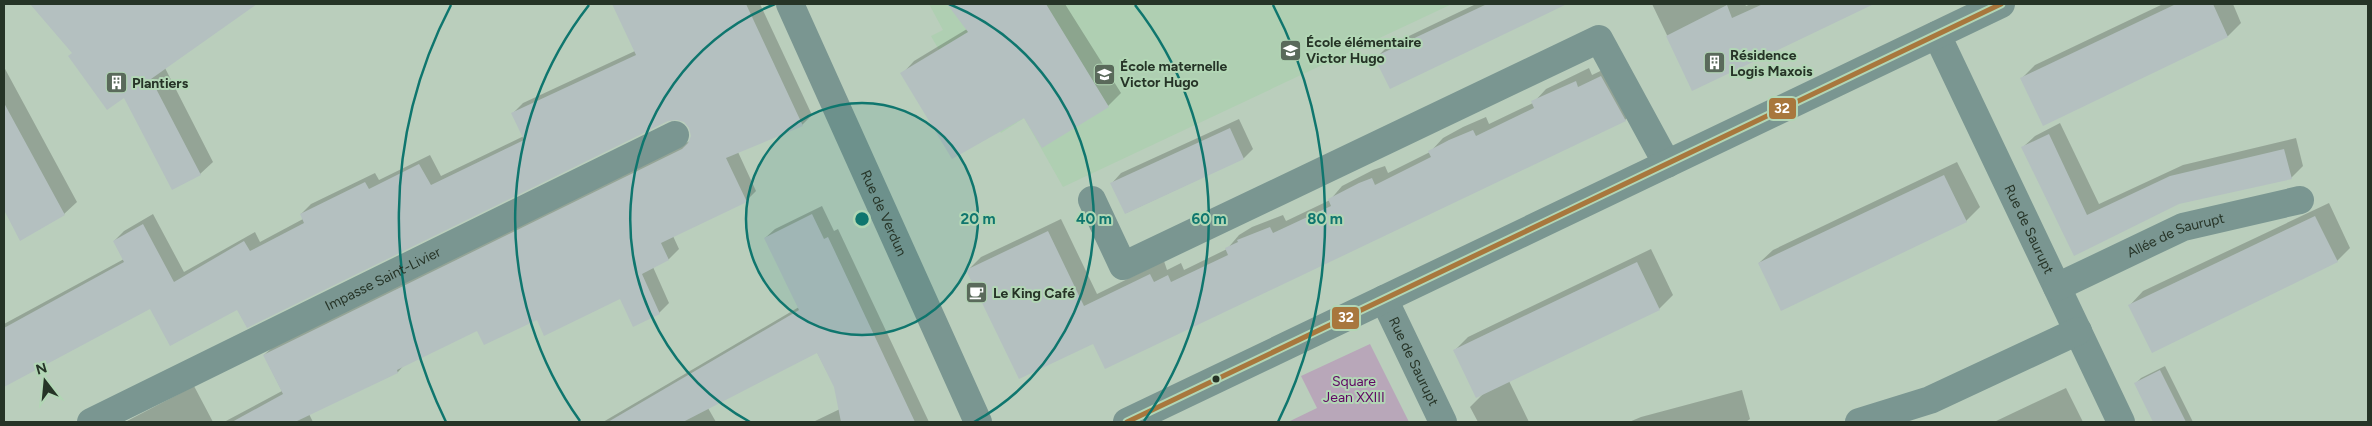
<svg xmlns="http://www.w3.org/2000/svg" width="2372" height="426" font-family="Figtree,sans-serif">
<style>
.built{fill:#afcfb2}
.green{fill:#b8a7b9}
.shadow{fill:#0003}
.building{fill:#b4c0c0}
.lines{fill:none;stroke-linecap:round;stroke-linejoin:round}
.minor{stroke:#7a9691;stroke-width:28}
.bus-1-casing{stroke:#b2d6b5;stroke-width:9}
.bus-1{stroke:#a8773d;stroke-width:5}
.ring{fill:none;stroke:#0f766e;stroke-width:2.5}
.bus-dot{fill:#263427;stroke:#b2d6b5;stroke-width:2}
.labels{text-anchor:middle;stroke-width:4;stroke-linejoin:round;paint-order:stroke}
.poi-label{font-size:14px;font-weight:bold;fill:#263427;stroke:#b2d6b5;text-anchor:start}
.street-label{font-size:14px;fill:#263427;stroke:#b2d6b5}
.park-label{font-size:14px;fill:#600563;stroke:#b2d6b5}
.centre{fill:#0f766e;stroke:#b2d6b5;stroke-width:2.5}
.ring-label{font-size:15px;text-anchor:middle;font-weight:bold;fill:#0f766e;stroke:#b2d6b5;stroke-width:4;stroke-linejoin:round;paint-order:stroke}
.line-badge{stroke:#b2d6b5;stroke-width:2}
.badge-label{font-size:14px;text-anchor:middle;font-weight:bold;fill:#fff}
</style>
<rect width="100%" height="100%" fill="#bacebc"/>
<path class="built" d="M 929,4 L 1452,4 L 1063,187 L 1024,118 L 1001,133 L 949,44 L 939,50 L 931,36 L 943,30 Z"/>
<path class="green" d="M 1370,344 L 1409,422 L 1288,422 L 1317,408 L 1301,376 Z"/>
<path class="shadow" d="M 31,4 L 254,4 L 165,68 L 213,162 L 200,174 L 125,96 L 73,53 Z
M 613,4 L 760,4 L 812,115 L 802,125 L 738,152 L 756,191 L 746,201 L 673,236 L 679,249 L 669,259 L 653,267 L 669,303 L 659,313 L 620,298 L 537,319 L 478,329 L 406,363 L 398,372 L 309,414 L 313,422 L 224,422 L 282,391 L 264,355 L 275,345 L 690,141 L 692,136 L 690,127 L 685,121 L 677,118 L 668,120 L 237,308 L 150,307 L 4,386 L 4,324 L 124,259 L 114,241 L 124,231 L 153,214 L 184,272 L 255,232 L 260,242 L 303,219 L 301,214 L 311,204 L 375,173 L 379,180 L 430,155 L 441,176 L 524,136 L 513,113 L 523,103 L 635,51 Z
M 948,4 L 1065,4 L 1121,93 L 1108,106 L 1043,146 L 1025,116 L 902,74 L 914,61 L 967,29 Z
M 1476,4 L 1565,4 L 1390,87 L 1376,58 L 1388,46 Z
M 1652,4 L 1745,4 L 1746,6 L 1751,4 L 1871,4 L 1693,89 Z
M 2163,4 L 2233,4 L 2241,23 L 2228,36 L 2022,78 L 2035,65 Z
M 1615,64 L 1638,107 L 1625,120 L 1094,342 L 968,270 L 981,257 L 1061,219 L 1097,294 L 1164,261 L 1167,270 L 1181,263 L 1184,270 L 1227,249 L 1239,235 L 1252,227 L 1283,215 L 1286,221 L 1330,200 L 1342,186 L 1373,170 L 1385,166 L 1388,173 L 1430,152 L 1443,138 L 1463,127 L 1486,117 L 1489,124 L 1533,103 L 1546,89 L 1589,68 L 1592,75 Z
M 4,67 L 77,202 L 64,214 L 21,239 L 4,208 Z
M 1239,119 L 1253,149 L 1244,158 L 1126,213 L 1112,183 L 1121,173 Z
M 2060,123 L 2099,204 L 2183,165 L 2296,138 L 2303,166 L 2291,178 L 2179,203 L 2074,254 L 2023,147 L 2035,136 Z
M 1957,162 L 1980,207 L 1966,221 L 1759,263 L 1773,250 Z
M 2329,203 L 2350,248 L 2337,261 L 2130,305 L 2143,291 Z
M 822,206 L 834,231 L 838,229 L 929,422 L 813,422 L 840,409 L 835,387 L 817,352 L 708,408 L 716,422 L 603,422 L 799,307 L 765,238 L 775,229 Z
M 1651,249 L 1673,295 L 1659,309 L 1509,381 L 1529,422 L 1478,422 L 1470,407 L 1484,393 L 1454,351 L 1468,337 Z
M 2165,366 L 2193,422 L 2154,422 L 2136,383 L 2141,378 Z
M 194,386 L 213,422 L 126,422 L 127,421 Z
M 2066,388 L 2083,422 L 1994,422 Z
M 1742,390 L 1750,419 L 1746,422 L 1629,422 L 1641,417 Z"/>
<path class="building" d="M 30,4 L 257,4 L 151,79 L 201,175 L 172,190 L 124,98 L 107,110 L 68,56 L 72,53 Z
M 612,4 L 746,4 L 803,126 L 726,158 L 747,202 L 661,243 L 669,260 L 642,274 L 660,314 L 633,327 L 620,299 L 544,336 L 537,320 L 484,345 L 477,331 L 397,370 L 398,373 L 295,422 L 232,422 L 283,394 L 263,355 L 682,149 L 688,143 L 691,136 L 689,128 L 684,122 L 677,120 L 668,121 L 247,328 L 237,310 L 170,346 L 150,309 L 4,387 L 4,328 L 124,262 L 113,241 L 143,224 L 174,282 L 244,241 L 250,251 L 304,223 L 300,214 L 365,182 L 369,189 L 419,164 L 431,185 L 524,140 L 511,113 L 636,55 Z
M 947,4 L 1046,4 L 1109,107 L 1042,148 L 1024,118 L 952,159 L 900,73 L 968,32 Z
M 1487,4 L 1567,4 L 1390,89 L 1374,57 Z
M 1763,4 L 1874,4 L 1692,91 L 1666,36 L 1727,5 L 1732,18 Z
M 2176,4 L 2213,4 L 2228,37 L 2043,126 L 2020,78 Z
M 1601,76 L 1626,121 L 1105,369 L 1093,344 L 1019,379 L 966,270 L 1048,231 L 1084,306 L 1150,274 L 1154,282 L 1168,275 L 1171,282 L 1228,255 L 1225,248 L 1238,242 L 1237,240 L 1270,227 L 1273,233 L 1331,206 L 1328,199 L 1359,183 L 1372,178 L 1375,185 L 1431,157 L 1428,151 L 1449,140 L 1473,130 L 1476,136 L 1534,108 L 1531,101 L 1576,81 L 1578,87 Z
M 4,103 L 65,215 L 20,241 L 4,210 Z
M 1230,128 L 1244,159 L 1125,214 L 1110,183 Z
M 2049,134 L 2087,215 L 2170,176 L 2284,149 L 2292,179 L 2179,204 L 2074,256 L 2021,147 Z
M 1944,175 L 1967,222 L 1781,311 L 1758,263 Z
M 812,214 L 824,239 L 828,237 L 915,422 L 841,422 L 834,387 L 817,353 L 683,422 L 608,422 L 799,310 L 764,238 Z
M 2315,216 L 2338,262 L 2152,353 L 2128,305 Z
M 1637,262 L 1660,310 L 1476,398 L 1453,350 Z
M 2160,370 L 2186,422 L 2153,422 L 2134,383 Z"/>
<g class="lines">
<g class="minor">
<path id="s1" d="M 790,4 L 978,422"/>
<path id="s2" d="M 1937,35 L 2121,422"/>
<path d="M 1092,200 L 1123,266 L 1599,39 L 1667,164"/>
<path id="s3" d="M 2057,287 L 2183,227 L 2300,200"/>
<path id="s4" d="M 1384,299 L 1443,422"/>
<path id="s5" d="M 91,422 L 675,135"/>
<path d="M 1127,422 L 2001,4"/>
<path d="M 1859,422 L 1930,400 L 2078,331"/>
</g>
<defs>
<path id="bus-1" d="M 1127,422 L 2001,4"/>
</defs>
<use href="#bus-1" class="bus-1-casing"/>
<use href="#bus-1" class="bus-1"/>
</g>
<circle cx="862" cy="219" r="116" fill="#0f766e" fill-opacity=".12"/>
<g class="ring">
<circle cx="862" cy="219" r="116"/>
<path d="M750 422A232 232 0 0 1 775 4M949 4A232 232 0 0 1 974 422"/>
<path d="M580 421A347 347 0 0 1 589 5M1135 5A347 347 0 0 1 1144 421"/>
<path d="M446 422A463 463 0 0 1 451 5M1273 5A463 463 0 0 1 1278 422"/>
</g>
<defs>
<symbol id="school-square" viewBox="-11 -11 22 22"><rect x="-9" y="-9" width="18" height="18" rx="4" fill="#5a6a5b" stroke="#b2d6b5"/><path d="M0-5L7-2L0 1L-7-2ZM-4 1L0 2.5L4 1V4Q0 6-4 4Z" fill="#fff"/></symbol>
<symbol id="building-square" viewBox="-11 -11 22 22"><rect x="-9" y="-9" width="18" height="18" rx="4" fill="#5a6a5b" stroke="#b2d6b5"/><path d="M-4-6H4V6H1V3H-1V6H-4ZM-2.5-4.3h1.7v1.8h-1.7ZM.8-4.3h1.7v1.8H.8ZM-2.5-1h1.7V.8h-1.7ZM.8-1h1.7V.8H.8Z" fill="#fff"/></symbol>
<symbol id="cafe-square" viewBox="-11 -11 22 22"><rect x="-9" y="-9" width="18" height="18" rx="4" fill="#5a6a5b" stroke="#b2d6b5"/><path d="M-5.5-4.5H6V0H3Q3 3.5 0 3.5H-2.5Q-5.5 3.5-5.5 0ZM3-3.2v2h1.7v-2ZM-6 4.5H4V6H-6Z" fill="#fff"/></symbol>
</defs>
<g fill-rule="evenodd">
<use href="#school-square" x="1278" y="38" width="25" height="25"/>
<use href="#building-square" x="1702" y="50" width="25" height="25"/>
<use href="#school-square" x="1092" y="62" width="25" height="25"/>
<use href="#building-square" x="104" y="70" width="25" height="25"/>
<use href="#cafe-square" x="964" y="280" width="25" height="25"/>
</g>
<circle class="bus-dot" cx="1216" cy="379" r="4.5"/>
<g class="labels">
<g class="poi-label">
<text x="1306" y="47">École élémentaire<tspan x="1306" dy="16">Victor Hugo</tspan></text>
<text x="1730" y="60">Résidence<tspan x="1730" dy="16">Logis Maxois</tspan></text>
<text x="1120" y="71">École maternelle<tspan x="1120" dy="16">Victor Hugo</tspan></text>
<text x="132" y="88">Plantiers</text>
<text x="993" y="298">Le King Café</text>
</g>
<g class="street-label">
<text dy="5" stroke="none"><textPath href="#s1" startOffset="229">Rue de Verdun</textPath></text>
<text dy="5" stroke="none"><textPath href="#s2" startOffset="215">Rue de Saurupt</textPath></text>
<text dy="5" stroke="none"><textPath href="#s3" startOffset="130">Allée de Saurupt</textPath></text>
<text dy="5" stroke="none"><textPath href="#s5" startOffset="325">Impasse Saint-Livier</textPath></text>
<text dy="5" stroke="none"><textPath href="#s4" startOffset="69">Rue de Saurupt</textPath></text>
</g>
<g class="park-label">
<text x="1354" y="386">Square<tspan x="1354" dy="16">Jean XXIII</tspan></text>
</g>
</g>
<circle cx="862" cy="219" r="8" class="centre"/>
<g class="ring-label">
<text x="978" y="224">20 m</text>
<text x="1094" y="224">40 m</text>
<text x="1209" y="224">60 m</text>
<text x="1325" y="224">80 m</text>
</g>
<g class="line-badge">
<rect x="1768" y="97" width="29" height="23" rx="5" fill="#a8773d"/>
<rect x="1331" y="306" width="29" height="24" rx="5" fill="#a8773d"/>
</g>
<g class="badge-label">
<text x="1782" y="113">32</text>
<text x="1346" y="322">32</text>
</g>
<rect width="2372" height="426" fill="none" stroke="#263427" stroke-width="10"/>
<g transform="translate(45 381) rotate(344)" stroke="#b2d6b5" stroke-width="4" paint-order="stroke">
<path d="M0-4L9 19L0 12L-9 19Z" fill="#263427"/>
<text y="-8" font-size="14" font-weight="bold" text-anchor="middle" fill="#263427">N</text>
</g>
</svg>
